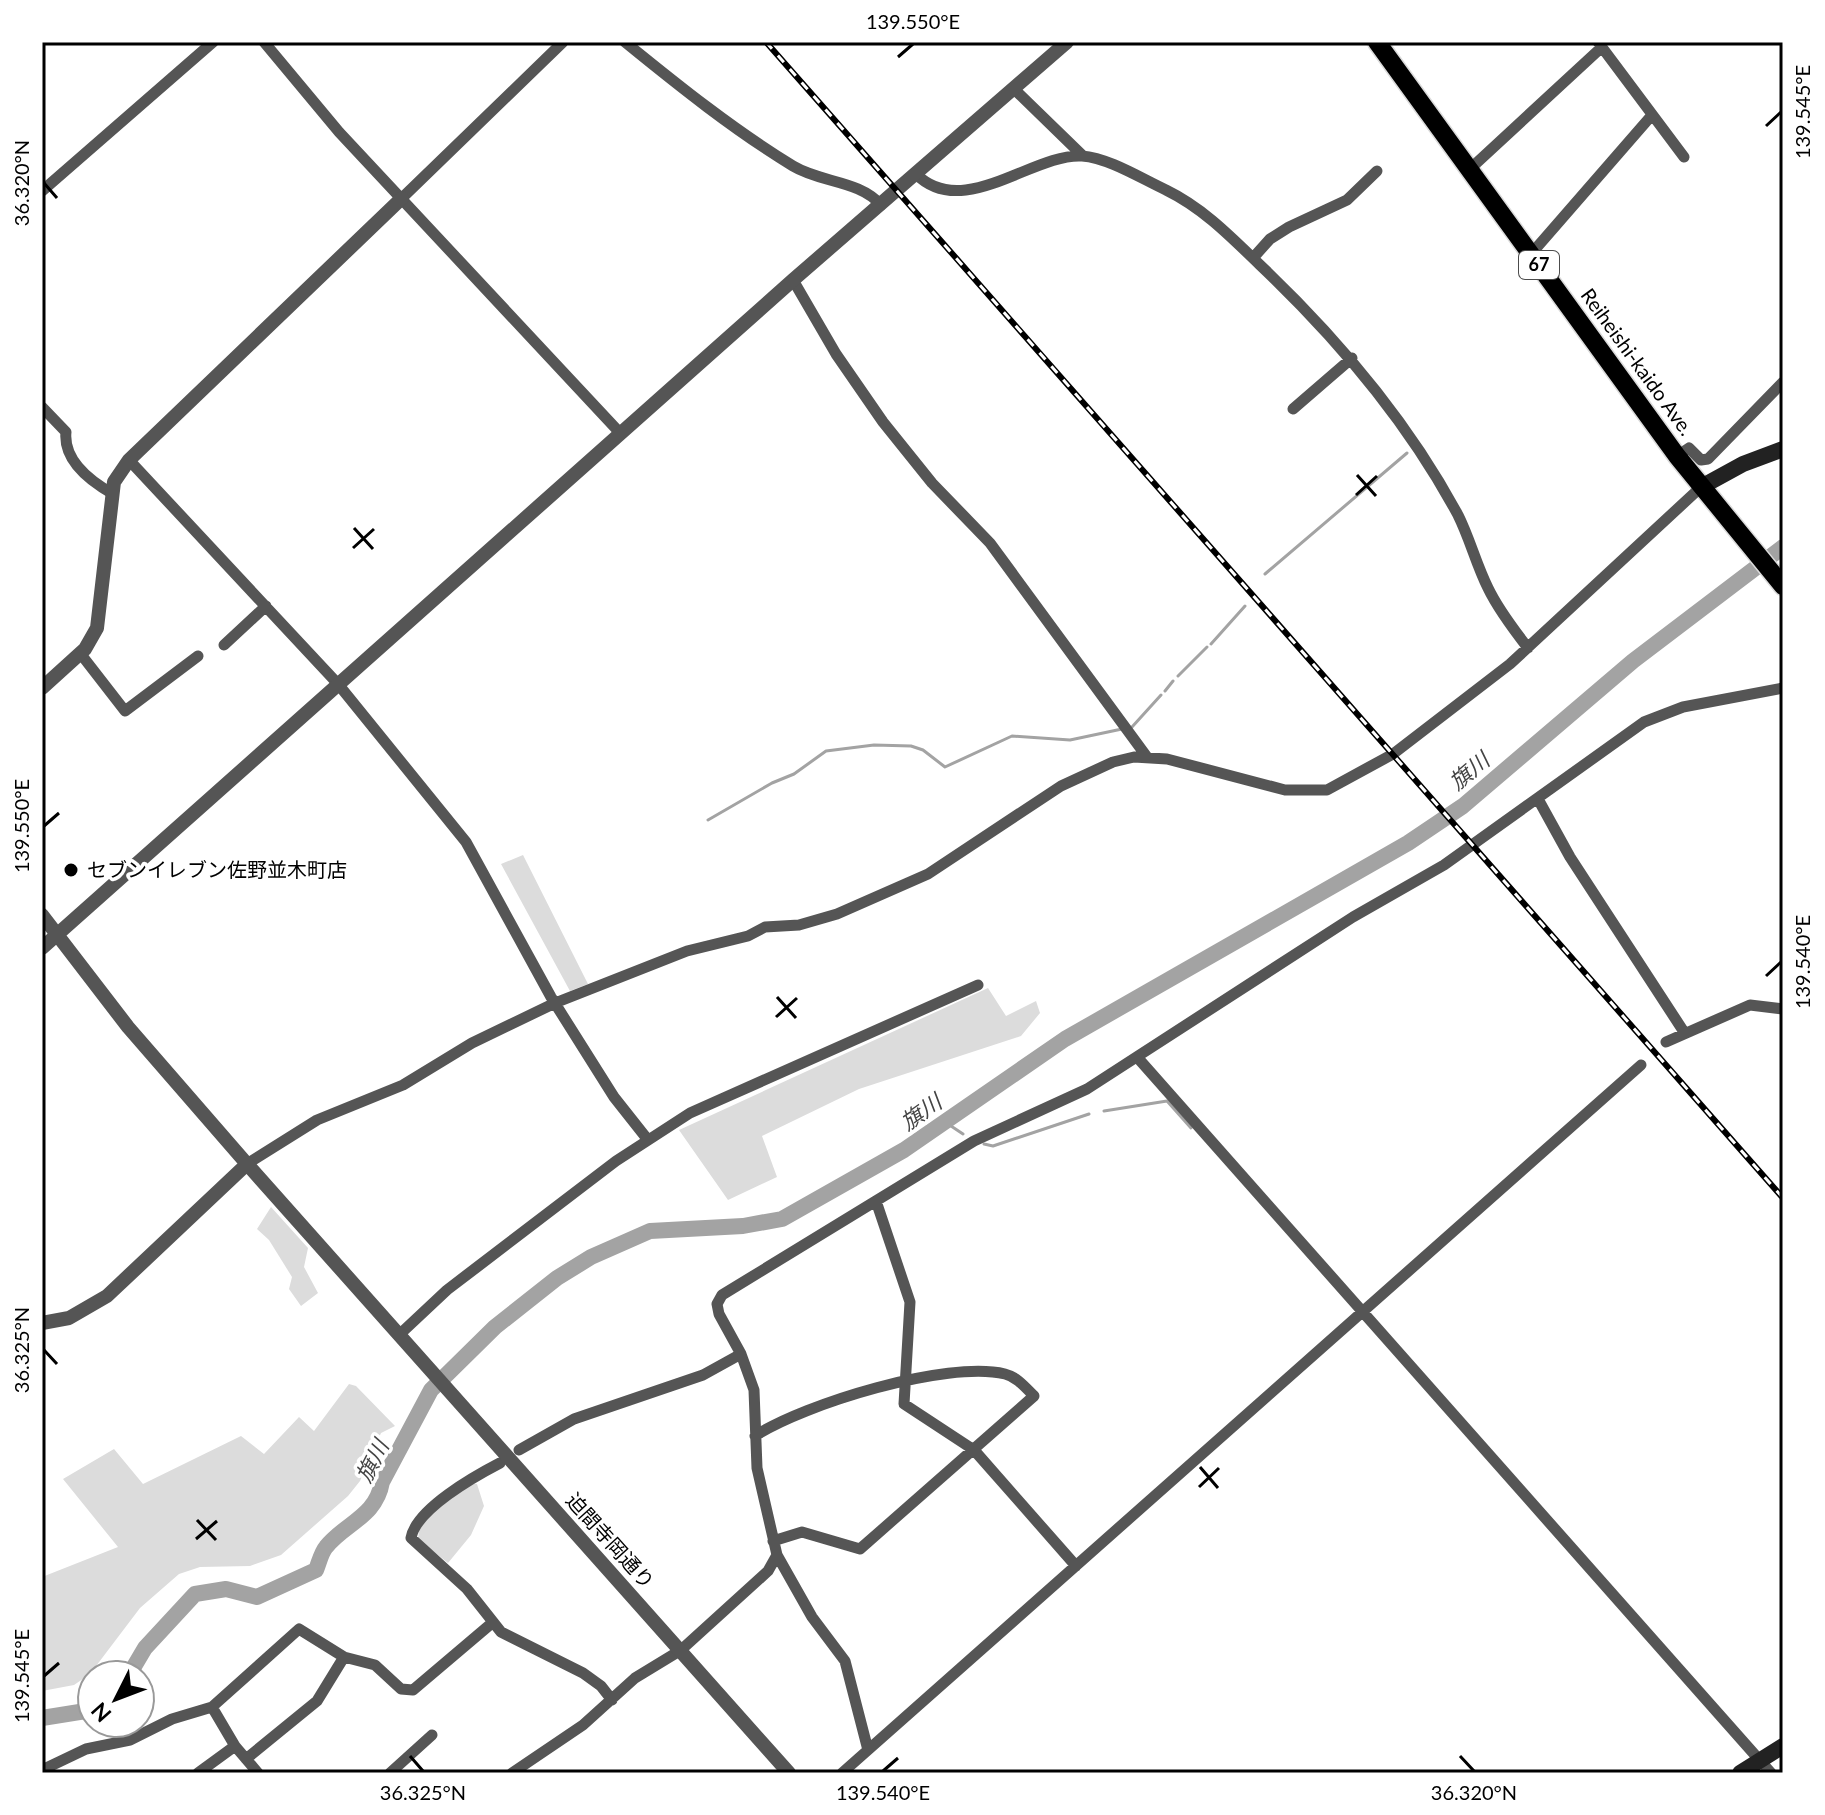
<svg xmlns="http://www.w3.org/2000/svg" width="1825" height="1815" font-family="Lato,'Noto Sans JP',sans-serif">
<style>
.green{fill:#dcdcdc}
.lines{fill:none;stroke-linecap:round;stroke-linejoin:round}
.stream{stroke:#a3a3a3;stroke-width:3}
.river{stroke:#a3a3a3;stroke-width:16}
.primary-casing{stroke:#dbdbdb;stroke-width:21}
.minor{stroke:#555;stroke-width:11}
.tertiary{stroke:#555;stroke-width:14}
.secondary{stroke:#222;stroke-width:16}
.primary{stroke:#000;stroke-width:18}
.rail-casing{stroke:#000;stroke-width:6}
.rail{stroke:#fff;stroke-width:3;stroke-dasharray:9;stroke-linecap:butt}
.ticks{fill:none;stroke:#000;stroke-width:3}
.poi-dot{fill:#000;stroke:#fff;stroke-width:3}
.labels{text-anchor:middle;stroke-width:7;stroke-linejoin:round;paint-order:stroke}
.shield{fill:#fff;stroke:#4c4c4c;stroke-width:2}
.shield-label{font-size:18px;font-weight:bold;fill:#000}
.street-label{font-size:20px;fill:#000;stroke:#fff}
.poi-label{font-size:20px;fill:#000;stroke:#fff;text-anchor:start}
.water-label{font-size:22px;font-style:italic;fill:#444;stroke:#fff}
.neatline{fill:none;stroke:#000;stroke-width:3}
.ticks-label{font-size:20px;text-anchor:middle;fill:#000}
</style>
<rect width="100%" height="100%" fill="#fff"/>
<path class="green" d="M 523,855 L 588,984 L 570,991 L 501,864 Z
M 988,988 L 1006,1016 L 1036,1001 L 1040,1013 L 1021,1036 L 859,1089 L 762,1136 L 777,1177 L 728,1200 L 679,1130 Z
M 271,1207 L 308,1248 L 304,1267 L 318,1293 L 301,1306 L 289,1289 L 292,1277 L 269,1240 L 257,1229 Z
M 349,1384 L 356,1386 L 395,1426 L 381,1433 L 360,1481 L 348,1496 L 281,1555 L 250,1566 L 200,1567 L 179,1574 L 140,1608 L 90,1674 L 74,1685 L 42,1691 L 42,1577 L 118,1547 L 63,1479 L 114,1449 L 143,1484 L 241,1436 L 264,1454 L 299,1417 L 314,1431 Z
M 469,1483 L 477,1484 L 484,1506 L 471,1535 L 448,1563 L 418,1539 L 420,1523 Z"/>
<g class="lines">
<path class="stream" d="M 1265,574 L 1407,453
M 1211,644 L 1245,606
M 1178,676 L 1207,647
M 1165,691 L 1173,681
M 1132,727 L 1161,695
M 708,820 L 772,783 L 794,774 L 826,751 L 874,745 L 911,746 L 923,750 L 945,767 L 1012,736 L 1070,740 L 1122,729
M 1104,1111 L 1167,1101 L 1191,1128
M 945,1122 L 963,1134
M 984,1144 L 993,1146 L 1089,1114"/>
<path class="river" d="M 129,1675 L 145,1648 L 195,1594 L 226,1589 L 257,1597 L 316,1570 C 319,1563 321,1553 326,1547 C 345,1523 376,1517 382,1482 L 431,1390 L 495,1327 L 557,1278 L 591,1257 L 650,1231 L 743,1226 L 782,1219 L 904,1150 L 1065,1039 L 1408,843 L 1463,806 L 1633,661 L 1783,547
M 42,1718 L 92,1710"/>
<defs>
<path id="primary" d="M 1377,42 L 1677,456 L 1783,586"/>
</defs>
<use href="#primary" class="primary-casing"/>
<path class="minor" d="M 264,42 L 339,132 L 621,434
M 625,42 C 679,86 734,130 793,166 C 821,183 859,180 881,205
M 1598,42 L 1684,157
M 1014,89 L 1083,156
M 1470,169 L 1602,47
M 916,174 C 963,221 1033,153 1082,156 C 1109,158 1142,179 1166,190 C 1203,208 1231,237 1260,265 C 1338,339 1407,420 1458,515 C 1470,539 1476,564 1488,588 C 1498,609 1514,630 1528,648
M 42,191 L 213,42
M 402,198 L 563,42
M 1531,254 L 1652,115
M 1253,258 L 1270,239 L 1289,227 L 1347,200 L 1377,171
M 793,280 L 836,354 L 883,422 L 932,483 L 990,543 L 1147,757
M 42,407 L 66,432 C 63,461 90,481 113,494
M 1293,409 L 1352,358
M 1677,456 L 1689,448 L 1701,460 L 1708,459 L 1783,382
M 129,460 L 338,684 L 466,842 L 551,997 L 614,1097 L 648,1140
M 224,645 L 266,606
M 80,653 L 125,711 L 198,656
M 1538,799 L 1570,857 L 1684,1032
M 1666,1042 L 1750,1005 L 1783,1009
M 1137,1057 L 1771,1773
M 247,1164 L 317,1120 L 403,1085 L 472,1043 L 555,1003 L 687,951 L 748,936 L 765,927 L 799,925 L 837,914 L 928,874 L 1061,786 L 1113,762 L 1134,757 L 1167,759 L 1285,790 L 1327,790 L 1393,754 L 1510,664 L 1701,487
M 876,1201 L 910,1302 L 904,1404 L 974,1450 L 1076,1566
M 399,1335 L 447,1290 L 616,1161 L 690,1113 L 978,985
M 755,1436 C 804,1404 947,1360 1005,1374 C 1017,1377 1025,1387 1034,1396 L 860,1549 L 802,1532 L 773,1541
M 519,1450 L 574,1419 L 703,1375 L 741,1354
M 500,1463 C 475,1476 416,1509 411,1538 L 467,1589 L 501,1632 L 583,1673 L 601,1686 L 612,1700
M 212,1707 L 235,1746 L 258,1773
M 868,1750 L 845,1661 L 812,1617 L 777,1555 L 757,1468 L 754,1390 L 741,1354 L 719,1314 L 717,1304 L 722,1295 L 974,1141 L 1087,1089 L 1353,917 L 1444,865 L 1644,722 L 1683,707 L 1783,688
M 246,1759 L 317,1701 L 344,1657
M 42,1770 L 86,1749 L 130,1740 L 172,1719 L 212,1707 L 299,1629 L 344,1657 L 375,1665 L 401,1689 L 413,1690 L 492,1623
M 198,1773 L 235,1746
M 390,1773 L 432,1735
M 512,1773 L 583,1725 L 635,1678 L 681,1650 L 768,1571 L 777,1555
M 842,1773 L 1641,1065"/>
<path class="tertiary" d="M 42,688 L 85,649 L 97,628 L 114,482 L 129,460 L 402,198
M 42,915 L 128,1027 L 247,1164 L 789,1773
M 42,948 L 793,280 L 1067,42
M 42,1323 L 69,1318 L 107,1296 L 247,1164"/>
<path class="secondary" d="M 1701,487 L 1743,464 L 1783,449
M 1740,1773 L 1783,1746"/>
<use href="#primary" class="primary"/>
<defs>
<path id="rail" d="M 766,42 L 1783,1198"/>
</defs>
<use href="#rail" class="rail-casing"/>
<use href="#rail" class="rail"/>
</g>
<path class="ticks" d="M 898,57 L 913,44M 1766,126 L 1781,112M 44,183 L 57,198M 1357,475 L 1376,496M 1356,495 L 1377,476M 354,528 L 373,549M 353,548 L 374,529M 44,826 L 59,813M 1766,976 L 1781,962M 777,997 L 796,1018M 776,1017 L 797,998M 44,1350 L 57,1364M 1200,1467 L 1218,1488M 1199,1487 L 1219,1468M 197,1520 L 216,1540M 196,1539 L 217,1521M 44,1676 L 59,1663M 410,1756 L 423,1771M 1460,1756 L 1474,1771M 883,1771 L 898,1758"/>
<circle class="poi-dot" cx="71" cy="870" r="8"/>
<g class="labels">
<rect class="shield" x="1519" y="251" width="40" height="28" rx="6"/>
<g class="shield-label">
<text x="1539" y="271">67</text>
</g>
<g class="street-label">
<text transform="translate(1637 362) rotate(54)" y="7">Reiheishi-kaido Ave.</text>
<text transform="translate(610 1541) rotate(48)" y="7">迫間寺岡通り</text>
</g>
<g class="poi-label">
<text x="87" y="877">セブンイレブン佐野並木町店</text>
</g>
<g class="water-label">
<text transform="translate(1469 771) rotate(-40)" y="8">旗川</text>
<text transform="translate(921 1112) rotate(-35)" y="8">旗川</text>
<text transform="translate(372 1461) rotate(-63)" y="8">旗川</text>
</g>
</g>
<rect width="1825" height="1815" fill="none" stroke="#ffffff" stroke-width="88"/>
<g transform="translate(116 1699) rotate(228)"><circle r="38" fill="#ffffff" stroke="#999999" stroke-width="2"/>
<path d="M0-6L14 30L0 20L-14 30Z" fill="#000000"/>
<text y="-12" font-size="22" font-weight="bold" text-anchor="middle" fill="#000000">N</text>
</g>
<rect x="44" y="44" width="1737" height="1727" class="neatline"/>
<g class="ticks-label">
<text x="913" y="29">139.550°E</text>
<text transform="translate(1803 112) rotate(-90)" y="7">139.545°E</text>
<text transform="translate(22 183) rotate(-90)" y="7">36.320°N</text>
<text transform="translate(22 826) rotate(-90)" y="7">139.550°E</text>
<text transform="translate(1803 962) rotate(-90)" y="7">139.540°E</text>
<text transform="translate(22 1350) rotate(-90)" y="7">36.325°N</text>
<text transform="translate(22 1676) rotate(-90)" y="7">139.545°E</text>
<text x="423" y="1800">36.325°N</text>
<text x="883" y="1800">139.540°E</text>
<text x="1474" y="1800">36.320°N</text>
</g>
</svg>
